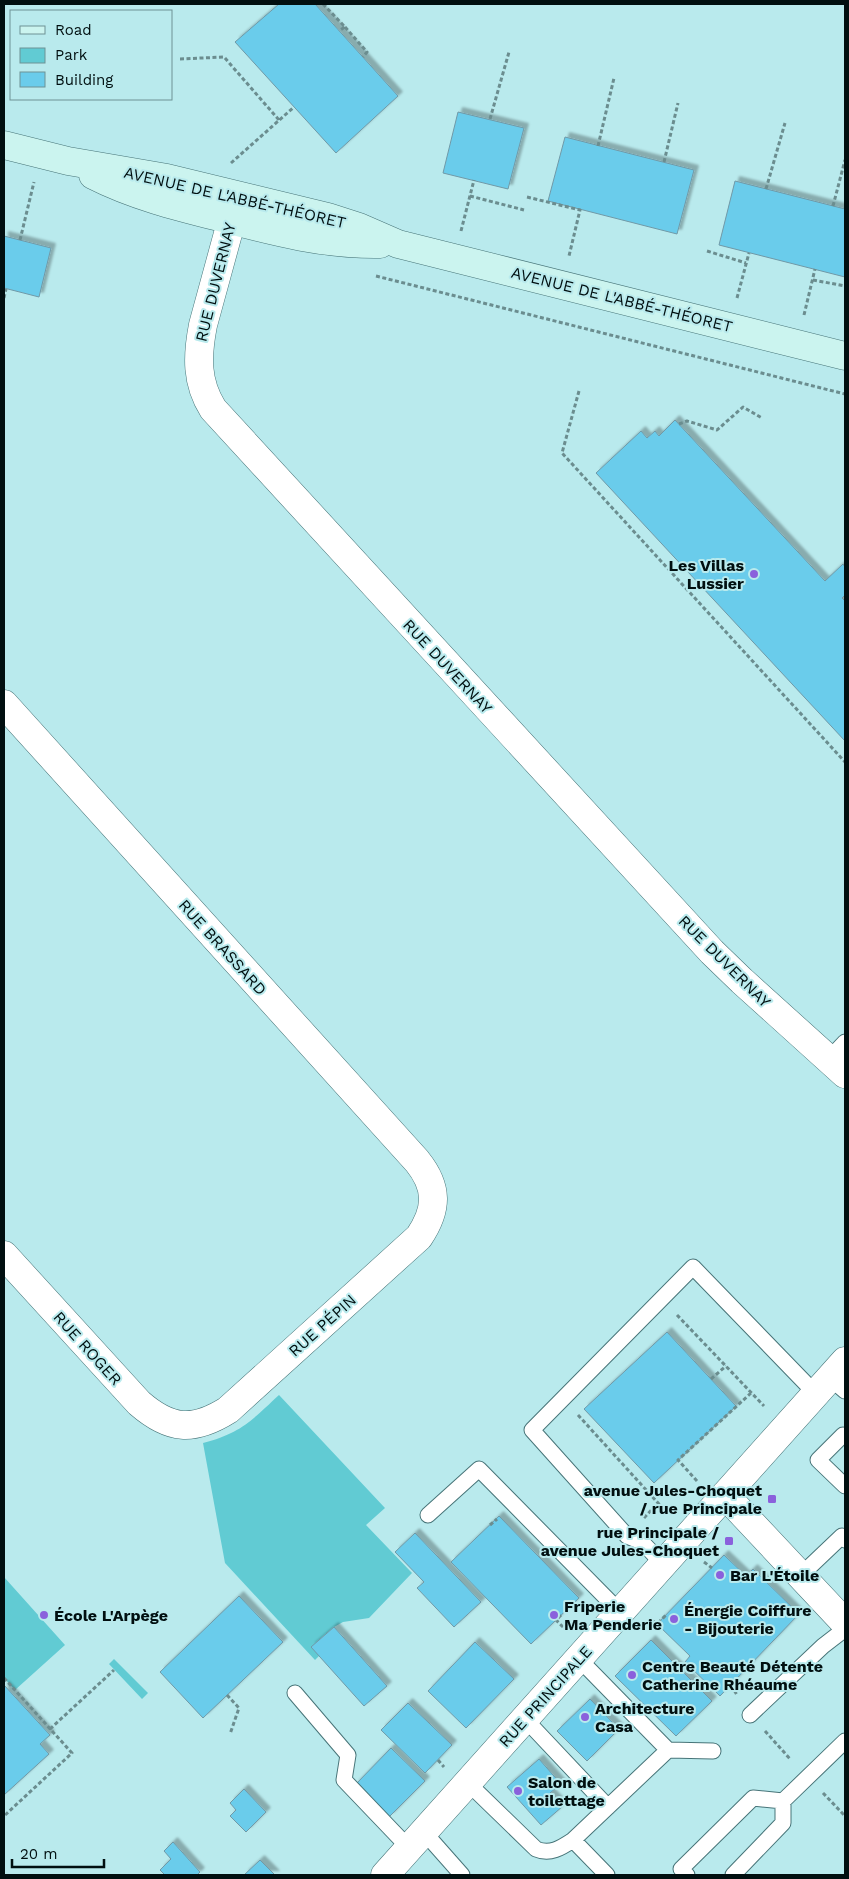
<svg xmlns="http://www.w3.org/2000/svg" width="849" height="1879" font-family="'Work Sans',sans-serif">
<style>
.green{fill:#61cbd3}
.building{fill:#6acceb;stroke:#7099a7;filter:url(#shadow)}
.lines{fill:none;stroke-linecap:round;stroke-linejoin:round}
.service-casing{stroke:#477478;stroke-width:17}
.minor-casing{stroke:#477478;stroke-width:29}
.tertiary-casing{stroke:#477478;stroke-width:29}
.secondary-casing{stroke:#477478;stroke-width:29}
.path{stroke:#6b8d8f;stroke-width:3;stroke-dasharray:4 2.5;stroke-linecap:butt}
.service{stroke:#fff;stroke-width:15}
.minor{stroke:#fff;stroke-width:28}
.tertiary{stroke:#fff;stroke-width:28}
.secondary{stroke:#cbf4ef;stroke-width:28}
.poi-dot{fill:#8a61dc;stroke:#b9eaed;stroke-width:2}
.labels{text-anchor:middle;stroke-width:4;stroke-linejoin:round;paint-order:stroke}
.street-label{font-size:16px;fill:#010f10;stroke:#b9eaed}
.poi-label{font-size:16px;font-weight:bold;fill:#010f10;stroke:#b9eaed;text-anchor:start}
</style>
<defs>
<filter id="shadow"><feDropShadow dx="4.5" dy="-4.5" stdDeviation="1" flood-color="#0004"/></filter>
</defs>
<rect width="100%" height="100%" fill="#b9eaed"/>
<path class="green" d="M 279,1395 L 385,1508 L 366,1525 L 412,1573 L 369,1618 L 343,1622 L 334,1627 L 318,1641 L 319,1656 L 315,1660 L 225,1563 L 203,1443 C 241,1433 251,1421 279,1395 Z
M 4,1577 L 65,1645 L 15,1690 L 4,1678 Z
M 114,1659 L 148,1693 L 142,1699 L 109,1664 Z"/>
<path class="building" d="M 279,4 L 315,4 L 398,96 L 336,153 L 235,42 Z
M 458,112 L 524,128 L 508,189 L 443,173 Z
M 565,137 L 694,170 L 677,234 L 548,201 Z
M 735,181 L 845,209 L 845,277 L 719,245 Z
M 4,236 L 51,248 L 39,297 L 4,288 Z
M 675,420 L 825,581 L 843,564 L 845,567 L 845,595 L 842,598 L 845,601 L 845,741 L 596,473 L 641,431 L 647,438 L 655,431 L 659,436 Z
M 667,1332 L 736,1406 L 654,1483 L 584,1409 Z
M 499,1516 L 579,1598 L 531,1644 L 451,1562 Z
M 415,1533 L 481,1602 L 454,1627 L 417,1588 L 424,1582 L 395,1552 Z
M 724,1555 L 746,1576 L 753,1569 L 799,1614 L 720,1696 L 685,1662 L 690,1656 L 657,1624 Z
M 239,1596 L 283,1642 L 203,1718 L 160,1672 Z
M 334,1627 L 387,1686 L 364,1706 L 311,1647 Z
M 651,1640 L 712,1701 L 676,1736 L 615,1676 Z
M 475,1642 L 514,1679 L 466,1728 L 428,1691 Z
M 4,1685 L 50,1735 L 40,1744 L 49,1754 L 4,1795 Z
M 590,1699 L 619,1729 L 587,1761 L 557,1731 Z
M 408,1703 L 452,1745 L 425,1773 L 381,1730 Z
M 391,1748 L 425,1781 L 389,1817 L 355,1785 Z
M 539,1759 L 561,1784 L 550,1793 L 563,1806 L 541,1825 L 507,1787 Z
M 244,1789 L 266,1812 L 246,1832 L 230,1816 L 236,1810 L 230,1803 Z
M 173,1842 L 200,1872 L 197,1875 L 165,1875 L 160,1870 L 171,1859 L 164,1851 Z
M 260,1860 L 275,1875 L 244,1875 Z"/>
<g class="lines">
<defs>
<path id="service" d="M 829,1059 L 845,1042
M 830,1378 L 845,1391
M 843,1435 L 818,1460 L 845,1486
M 428,1515 L 479,1469 L 620,1612
M 663,1564 L 642,1542 L 627,1536 L 532,1430 L 693,1267 L 816,1394
M 801,1575 L 842,1536 L 845,1540
M 295,1693 L 348,1755 L 344,1780 L 409,1848
M 750,1715 L 823,1646 L 845,1629
M 525,1719 L 608,1807
M 668,1750 L 713,1751
M 468,1783 L 536,1849 C 550,1855 561,1848 573,1840 L 668,1750 L 579,1659
M 424,1832 L 462,1875
M 573,1840 L 607,1875
M 687,1875 L 681,1869 L 753,1798 L 783,1801
M 733,1875 L 783,1823 L 783,1801 L 845,1741"/>
<path id="minor" d="M 238,197 L 203,325 C 197,356 196,382 213,409 L 712,952 L 742,981 L 845,1074
M 4,704 L 417,1161 C 438,1187 438,1209 419,1237 L 228,1410 C 193,1432 170,1430 139,1403 L 4,1255
M 725,1495 L 845,1623"/>
<path id="tertiary" d="M 385,1875 L 845,1361"/>
<path id="secondary" d="M 4,145 L 68,161 L 167,178 L 328,217 L 359,227 L 398,244 L 845,356
M 93,175 C 134,196 179,207 223,218 C 274,232 327,245 380,244"/>
</defs>
<use href="#service" class="service-casing"/>
<use href="#minor" class="minor-casing"/>
<use href="#tertiary" class="tertiary-casing"/>
<use href="#secondary" class="secondary-casing"/>
<path class="path" d="M 323,4 L 345,27 L 339,31
M 345,27 L 367,52 L 363,57
M 180,59 L 224,57 L 279,120
M 490,119 L 509,52
M 598,146 L 614,78
M 664,162 L 678,103
M 231,163 L 294,107
M 766,189 L 785,123
M 470,196 L 524,210
M 527,197 L 580,210 L 569,256
M 833,206 L 845,160
M 461,231 L 474,180
M 20,240 L 34,182
M 707,251 L 746,263
M 376,276 L 845,394
M 813,280 L 845,286
M 4,298 L 6,289
M 737,298 L 749,253
M 804,315 L 815,269
M 579,391 L 562,453 L 845,762
M 679,424 L 687,421 L 717,430 L 743,407 L 762,418
M 677,1315 L 764,1406
M 711,1379 L 726,1366
M 578,1415 L 668,1514
M 697,1481 L 678,1460 L 751,1393
M 644,1518 L 658,1503
M 490,1525 L 497,1519
M 704,1562 L 712,1568
M 561,1615 L 556,1620 L 565,1629
M 653,1621 L 657,1624 L 667,1614
M 4,1678 L 72,1753 L 4,1816
M 731,1685 L 737,1695
M 227,1695 L 239,1708 L 230,1734
M 50,1729 L 114,1670
M 765,1731 L 791,1760
M 438,1760 L 444,1767
M 823,1793 L 845,1816"/>
<use href="#service" class="service"/>
<use href="#minor" class="minor"/>
<use href="#tertiary" class="tertiary"/>
<use href="#secondary" class="secondary"/>
</g>
<g class="poi-dot">
<circle cx="754" cy="574" r="5"/>
<rect x="767" y="1494" width="10" height="10" rx="2.5"/>
<rect x="724" y="1536" width="10" height="10" rx="2.5"/>
<circle cx="720" cy="1575" r="5"/>
<circle cx="44" cy="1615" r="5"/>
<circle cx="554" cy="1615" r="5"/>
<circle cx="674" cy="1619" r="5"/>
<circle cx="632" cy="1675" r="5"/>
<circle cx="585" cy="1717" r="5"/>
<circle cx="518" cy="1791" r="5"/>
</g>
<g class="labels">
<g class="street-label">
<text transform="translate(235 197) rotate(13)" y="6">AVENUE DE L'ABBÉ-THÉORET</text>
<text transform="translate(215 282) rotate(-76)" y="6">RUE DUVERNAY</text>
<text transform="translate(622 299) rotate(14)" y="6">AVENUE DE L'ABBÉ-THÉORET</text>
<text transform="translate(448 666) rotate(47)" y="6">RUE DUVERNAY</text>
<text transform="translate(223 947) rotate(48)" y="6">RUE BRASSARD</text>
<text transform="translate(725 961) rotate(45)" y="6">RUE DUVERNAY</text>
<text transform="translate(322 1325) rotate(-42)" y="6">RUE PÉPIN</text>
<text transform="translate(88 1348) rotate(48)" y="6">RUE ROGER</text>
<text transform="translate(545 1696) rotate(-48)" y="6">RUE PRINCIPALE</text>
</g>
<g class="poi-label">
<text x="744" y="571" text-anchor="end">Les Villas<tspan x="744" dy="18">Lussier</tspan></text>
<text x="762" y="1496" text-anchor="end">avenue Jules-Choquet<tspan x="762" dy="18">/ rue Principale</tspan></text>
<text x="719" y="1538" text-anchor="end">rue Principale /<tspan x="719" dy="18">avenue Jules-Choquet</tspan></text>
<text x="730" y="1581">Bar L'Étoile</text>
<text x="564" y="1612">Friperie<tspan x="564" dy="18">Ma Penderie</tspan></text>
<text x="684" y="1616">Énergie Coiffure<tspan x="684" dy="18">- Bijouterie</tspan></text>
<text x="54" y="1621">École L'Arpège</text>
<text x="642" y="1672">Centre Beauté Détente<tspan x="642" dy="18">Catherine Rhéaume</tspan></text>
<text x="595" y="1714">Architecture<tspan x="595" dy="18">Casa</tspan></text>
<text x="528" y="1788">Salon de<tspan x="528" dy="18">toilettage</tspan></text>
</g>
</g>
<rect width="849" height="1879" fill="none" stroke="#010f10" stroke-width="10"/>
<rect x="10" y="10" width="162" height="90" fill="#b9eaed" stroke="#6f9295"/>
<rect x="20" y="26" width="25" height="8" fill="#cbf4ef" stroke="#6f9295"/>
<text x="55" y="35" font-size="15" fill="#010f10">Road</text>
<rect x="20" y="48" width="25" height="15" fill="#61cbd3" stroke="#6f9295"/>
<text x="55" y="60" font-size="15" fill="#010f10">Park</text>
<rect x="20" y="72" width="25" height="15" fill="#6acceb" stroke="#6f9295"/>
<text x="55" y="85" font-size="15" fill="#010f10">Building</text>
<path d="M12 1859v8h92v-8" fill="none" stroke="#010f10" stroke-width="2.5"/>
<text x="20" y="1859" font-size="15" fill="#010f10" stroke="#b9eaed" stroke-width="4" paint-order="stroke">20 m</text>
</svg>
